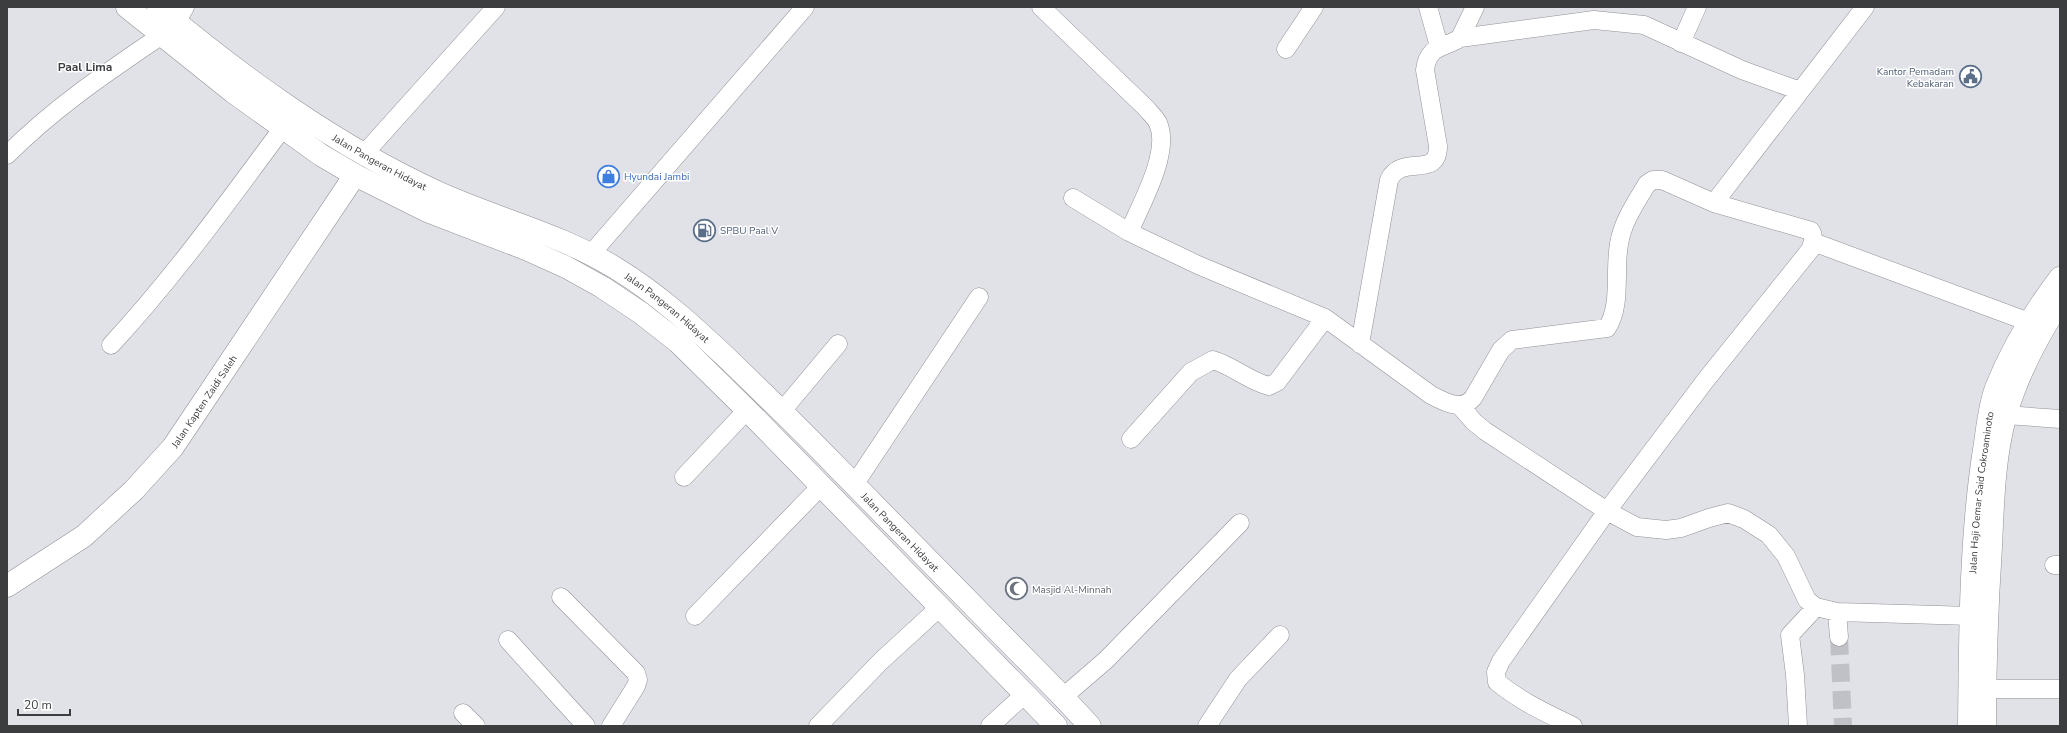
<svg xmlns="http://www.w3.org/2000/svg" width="2067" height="733" font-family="'Nunito Sans',sans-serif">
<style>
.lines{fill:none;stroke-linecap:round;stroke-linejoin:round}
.minor-tunnel{stroke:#c0c1c6;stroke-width:18;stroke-dasharray:18 9;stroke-linecap:butt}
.minor-casing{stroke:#919197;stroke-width:19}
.tertiary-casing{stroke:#919197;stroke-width:23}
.secondary-casing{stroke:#919197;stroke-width:23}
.trunk-casing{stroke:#919197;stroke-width:23}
.minor{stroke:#fff;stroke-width:18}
.tertiary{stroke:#fff;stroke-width:22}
.secondary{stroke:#fff;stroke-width:22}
.trunk{stroke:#fff;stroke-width:22}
.labels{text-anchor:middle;stroke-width:3;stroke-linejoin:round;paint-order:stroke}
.service-label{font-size:10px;fill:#4e5e75;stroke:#fff;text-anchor:end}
.street-label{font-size:10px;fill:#3c3d3f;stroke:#fff}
.shop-label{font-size:10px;fill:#366cbe;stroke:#fff;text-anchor:start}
.worship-label{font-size:10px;fill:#5b616d;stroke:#fff;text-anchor:start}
.quarter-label{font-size:12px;font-weight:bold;fill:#3d3e43;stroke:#fff}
</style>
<rect width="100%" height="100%" fill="#e1e2e8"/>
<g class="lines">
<path class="minor-tunnel" d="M 1839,637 L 1843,726"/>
<defs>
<path id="minor" d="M 1041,7 L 1146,108 C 1149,112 1155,117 1158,123 C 1171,152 1141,204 1129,232
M 1428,7 L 1439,46
M 176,22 L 185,7
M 1460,38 L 1594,20 L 1644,25 L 1742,70 L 1800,91
M 1681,43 L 1697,7
M 1286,49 L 1314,7
M 7,155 C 55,107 106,73 162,35
M 363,155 L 496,7
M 1073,198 L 1129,232 L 1198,265 L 1325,318 L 1431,395 C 1445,402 1461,412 1473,398 L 1501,350 L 1512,340 L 1607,328 C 1622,305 1614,271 1619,244 C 1622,223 1636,202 1647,184 L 1653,180 L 1662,180 L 1714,203
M 1813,242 L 2029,322
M 591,254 L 805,7
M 1360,344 L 1389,180 C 1402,153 1438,180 1438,146 L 1425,70 C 1428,45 1443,49 1460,38 L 1475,7
M 111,345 C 174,277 227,203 282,129
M 1460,406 L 1474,422 L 1485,431 L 1607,511 L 1637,527 L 1666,530 L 1681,528 L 1709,518 L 1728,513 L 1744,519 L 1769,535 L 1786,556 L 1807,600 L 1816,607 L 1837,612 L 1972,616
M 782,411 L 838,344
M 2006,415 L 2060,419
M 1131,439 L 1191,372 L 1213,360 C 1233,366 1249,381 1269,386 L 1277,382 L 1325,318
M 684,477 L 747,410
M 854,485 L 979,297
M 2054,565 L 2060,565
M 561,597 L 636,673 L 638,680 L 636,686 L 611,726
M 1837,612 L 1839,637
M 695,616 L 822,485
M 508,640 L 586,726
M 1972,689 L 2060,689
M 1063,697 L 1106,660 L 1240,523
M 463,713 L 476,726
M 818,726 L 881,661 L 941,606
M 990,726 L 1025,694
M 1207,726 L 1238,679 L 1280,635
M 1573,726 C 1546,713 1520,701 1497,682 L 1496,672 L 1501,661 L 1607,511 L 1705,381 L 1810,250 C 1813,242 1815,238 1811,231 L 1714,203 L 1865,7
M 1798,726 L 1795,675 L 1790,635 L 1816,607"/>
<g id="tertiary">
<path id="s1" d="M 7,586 L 84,536 L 134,490 L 173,447 L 355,175"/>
</g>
<g id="secondary">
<path id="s2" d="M 1969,726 C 1970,636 1970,545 1983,456 C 1987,434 1988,409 1996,388 C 2012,347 2034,312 2060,278"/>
<path d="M 1985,726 C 1985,666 1987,607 1991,547 C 1993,503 1994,456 2006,414 C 2018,374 2037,337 2060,302"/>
</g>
<g id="trunk">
<path d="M 127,7 L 233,92 L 321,155 L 355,175 L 427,211 L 526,249 L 566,267 L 602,287 L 641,313 L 678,342 L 747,410 L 1056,726"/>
<path id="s3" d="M 158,7 C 244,79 335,145 437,192 C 496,219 561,234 617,269 C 658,294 694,327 729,360 C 765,395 801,430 836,466 C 911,543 987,620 1063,697 L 1090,726"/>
</g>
</defs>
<use href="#minor" class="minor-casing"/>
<use href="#tertiary" class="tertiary-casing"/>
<use href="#secondary" class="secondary-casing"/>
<use href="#trunk" class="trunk-casing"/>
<use href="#minor" class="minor"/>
<use href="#tertiary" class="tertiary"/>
<use href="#secondary" class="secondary"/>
<use href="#trunk" class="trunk"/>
</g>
<defs>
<symbol id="civic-ring" viewBox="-11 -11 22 22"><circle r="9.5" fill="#fff" stroke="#5c6f8a" stroke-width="1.5"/><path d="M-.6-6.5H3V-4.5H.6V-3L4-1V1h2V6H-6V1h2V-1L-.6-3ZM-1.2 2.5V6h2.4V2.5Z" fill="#5c6f8a"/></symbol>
<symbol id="shop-ring" viewBox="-11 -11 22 22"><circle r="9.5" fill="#fff" stroke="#3f7fe0" stroke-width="1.5"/><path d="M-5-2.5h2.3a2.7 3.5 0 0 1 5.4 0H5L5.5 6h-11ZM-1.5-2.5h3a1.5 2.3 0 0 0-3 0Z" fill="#3f7fe0"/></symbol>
<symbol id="fuel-ring" viewBox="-11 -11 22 22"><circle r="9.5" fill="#fff" stroke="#5c6f8a" stroke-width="1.5"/><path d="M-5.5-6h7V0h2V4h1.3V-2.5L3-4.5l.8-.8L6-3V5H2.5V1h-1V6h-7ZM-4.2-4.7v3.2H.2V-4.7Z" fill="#5c6f8a"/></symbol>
<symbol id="mosque-ring" viewBox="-11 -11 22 22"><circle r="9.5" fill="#fff" stroke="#6b7280" stroke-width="1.5"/><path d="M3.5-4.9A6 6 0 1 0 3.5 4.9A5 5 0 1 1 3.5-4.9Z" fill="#6b7280"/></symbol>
</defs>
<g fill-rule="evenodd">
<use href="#civic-ring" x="1958" y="64" width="25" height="25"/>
<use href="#shop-ring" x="596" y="164" width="25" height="25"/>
<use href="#fuel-ring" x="692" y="218" width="25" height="25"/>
<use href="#mosque-ring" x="1004" y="576" width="25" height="25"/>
</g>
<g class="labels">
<g class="service-label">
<text x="1954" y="75">Kantor Pemadam<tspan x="1954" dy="12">Kebakaran</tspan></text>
<text x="720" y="234" text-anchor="start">SPBU Paal V</text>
</g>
<g class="street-label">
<text dy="4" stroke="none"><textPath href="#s3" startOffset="271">Jalan Pangeran Hidayat</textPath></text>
<text dy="4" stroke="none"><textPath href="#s3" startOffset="595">Jalan Pangeran Hidayat</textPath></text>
<text dy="4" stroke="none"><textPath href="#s1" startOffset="273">Jalan Kapten Zaidi Saleh</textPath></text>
<text dy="4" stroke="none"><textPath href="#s2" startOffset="234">Jalan Haji Oemar Said Cokroaminoto</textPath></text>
<text dy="4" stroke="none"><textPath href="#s3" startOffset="919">Jalan Pangeran Hidayat</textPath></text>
</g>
<g class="shop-label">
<text x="624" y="180">Hyundai Jambi</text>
</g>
<g class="worship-label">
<text x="1032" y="593">Masjid Al-Minnah</text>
</g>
<g class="quarter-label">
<text x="85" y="71">Paal Lima</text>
</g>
</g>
<rect width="2067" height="733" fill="none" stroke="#3c3d3f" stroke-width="16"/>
<path d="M18 709v6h52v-6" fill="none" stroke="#3c3d3f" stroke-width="2"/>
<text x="24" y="709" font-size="12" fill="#3c3d3f" stroke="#ffffff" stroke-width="3" paint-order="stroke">20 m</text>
</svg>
